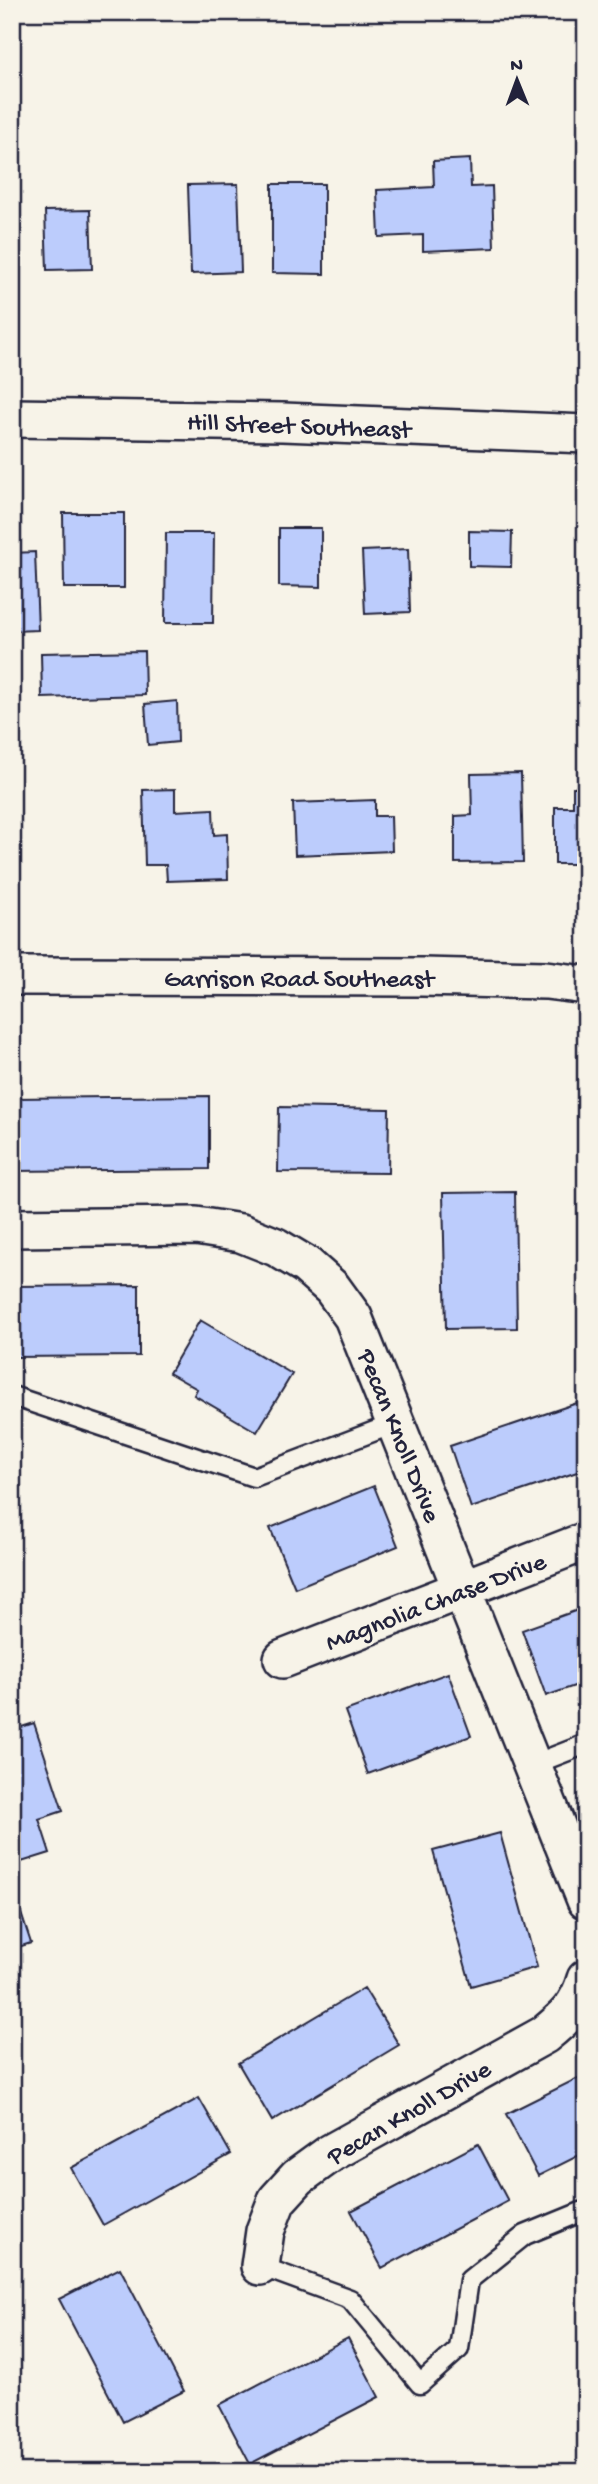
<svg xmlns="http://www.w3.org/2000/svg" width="598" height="2484" font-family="'Gochi Hand',sans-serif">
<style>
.building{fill:#bcccfc;stroke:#22223b;stroke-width:2}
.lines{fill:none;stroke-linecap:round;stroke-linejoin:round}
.service-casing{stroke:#22223b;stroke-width:23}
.minor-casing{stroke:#22223b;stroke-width:42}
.service{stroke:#f7f3e8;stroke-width:18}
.minor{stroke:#f7f3e8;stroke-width:37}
.labels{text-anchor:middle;stroke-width:5;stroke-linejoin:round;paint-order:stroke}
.street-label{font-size:26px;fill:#22223b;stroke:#f7f3e8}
</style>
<rect width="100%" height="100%" fill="#f7f3e8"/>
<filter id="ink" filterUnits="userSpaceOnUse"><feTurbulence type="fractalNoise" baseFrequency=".0143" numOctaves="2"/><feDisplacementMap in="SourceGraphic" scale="14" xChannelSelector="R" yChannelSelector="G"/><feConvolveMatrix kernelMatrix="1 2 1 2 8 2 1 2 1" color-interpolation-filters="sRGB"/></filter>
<g filter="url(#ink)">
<path class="building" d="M 470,159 L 471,187 L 492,186 L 494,248 L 423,251 L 423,235 L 379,237 L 377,190 L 434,187 L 433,161 Z
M 238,184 L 241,272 L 191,274 L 188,185 Z
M 272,184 L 324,184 L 324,274 L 272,273 Z
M 90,210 L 92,269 L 47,270 L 45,211 Z
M 63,513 L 124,513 L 124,588 L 64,588 Z
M 279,528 L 321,528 L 321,587 L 279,586 Z
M 469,531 L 512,532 L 511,567 L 469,566 Z
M 166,533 L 214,533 L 213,623 L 165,623 Z
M 408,549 L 410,612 L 365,614 L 362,551 Z
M 35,552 L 38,630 L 12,631 L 12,553 Z
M 144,651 L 145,695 L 42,698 L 41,653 Z
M 177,701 L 178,742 L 148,745 L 145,704 Z
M 521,773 L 523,862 L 455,863 L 455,816 L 472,815 L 471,774 Z
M 573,787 L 586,787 L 586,864 L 555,864 L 555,807 L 573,807 Z
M 175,789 L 175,811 L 213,809 L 214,835 L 227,834 L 228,879 L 167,881 L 166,865 L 145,865 L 143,790 Z
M 375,800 L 375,816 L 391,816 L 392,851 L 295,855 L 293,803 Z
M 209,1096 L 209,1169 L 12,1171 L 12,1098 Z
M 279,1107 L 389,1109 L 388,1173 L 278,1172 Z
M 515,1192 L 517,1328 L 446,1329 L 443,1193 Z
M 139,1285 L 139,1356 L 12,1357 L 12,1286 Z
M 200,1320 L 292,1374 L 257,1432 L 194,1395 L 197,1389 L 169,1373 Z
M 586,1400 L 586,1469 L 471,1508 L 450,1446 Z
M 374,1486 L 398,1546 L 295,1588 L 270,1528 Z
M 586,1607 L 586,1682 L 546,1696 L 522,1630 Z
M 448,1673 L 471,1736 L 368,1774 L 345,1711 Z
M 34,1723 L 63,1811 L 39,1819 L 50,1853 L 12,1865 L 12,1730 Z
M 500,1833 L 537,1967 L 471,1986 L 433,1851 Z
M 12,1886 L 31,1943 L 12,1949 Z
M 364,1988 L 399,2045 L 272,2121 L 238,2063 Z
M 586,2074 L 586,2152 L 538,2176 L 506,2114 Z
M 199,2098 L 231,2154 L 103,2225 L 71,2168 Z
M 478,2144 L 508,2201 L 382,2268 L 351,2211 Z
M 120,2268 L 184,2391 L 123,2422 L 59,2299 Z
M 348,2338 L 379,2397 L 250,2464 L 219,2405 Z"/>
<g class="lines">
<defs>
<path id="service" d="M 12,1396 L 254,1477 L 396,1423
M 532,1765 L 586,1744
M 260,2266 L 350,2299 L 420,2384 L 459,2349 L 469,2280 L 525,2235 L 586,2210"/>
<path id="minor" d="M 12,418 L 283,422 L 586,434
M 12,976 L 422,977 L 546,980 L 586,985
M 12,1228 L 196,1226 L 241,1233 L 276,1247 L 306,1265 L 332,1288 L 353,1317 L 586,1900
M 283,1659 L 586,1541
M 260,2266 L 265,2231 L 277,2200 L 298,2177 L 331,2153 L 544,2035 C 565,2018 578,2007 586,1979"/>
</defs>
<use href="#service" class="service-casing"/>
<use href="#minor" class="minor-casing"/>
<use href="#service" class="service"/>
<use href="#minor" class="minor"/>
</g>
</g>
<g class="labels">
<g class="street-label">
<text transform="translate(299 424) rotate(2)" y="9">Hill Street Southeast</text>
<text x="299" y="986">Garrison Road Southeast</text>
<text transform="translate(401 1435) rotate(68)" y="9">Pecan Knoll Drive</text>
<text transform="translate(435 1600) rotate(-21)" y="9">Magnolia Chase Drive</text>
<text transform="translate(408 2111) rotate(-30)" y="9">Pecan Knoll Drive</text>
</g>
</g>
<rect width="598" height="2484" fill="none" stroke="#f7f3e8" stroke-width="42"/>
<rect x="21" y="21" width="556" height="2442" fill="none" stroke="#22223b" stroke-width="2.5" filter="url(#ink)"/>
<g transform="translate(517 80) rotate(359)" stroke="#f7f3e8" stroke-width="5" paint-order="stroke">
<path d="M0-5L12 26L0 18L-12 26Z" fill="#22223b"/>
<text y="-10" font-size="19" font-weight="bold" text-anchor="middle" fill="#22223b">N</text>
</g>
</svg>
